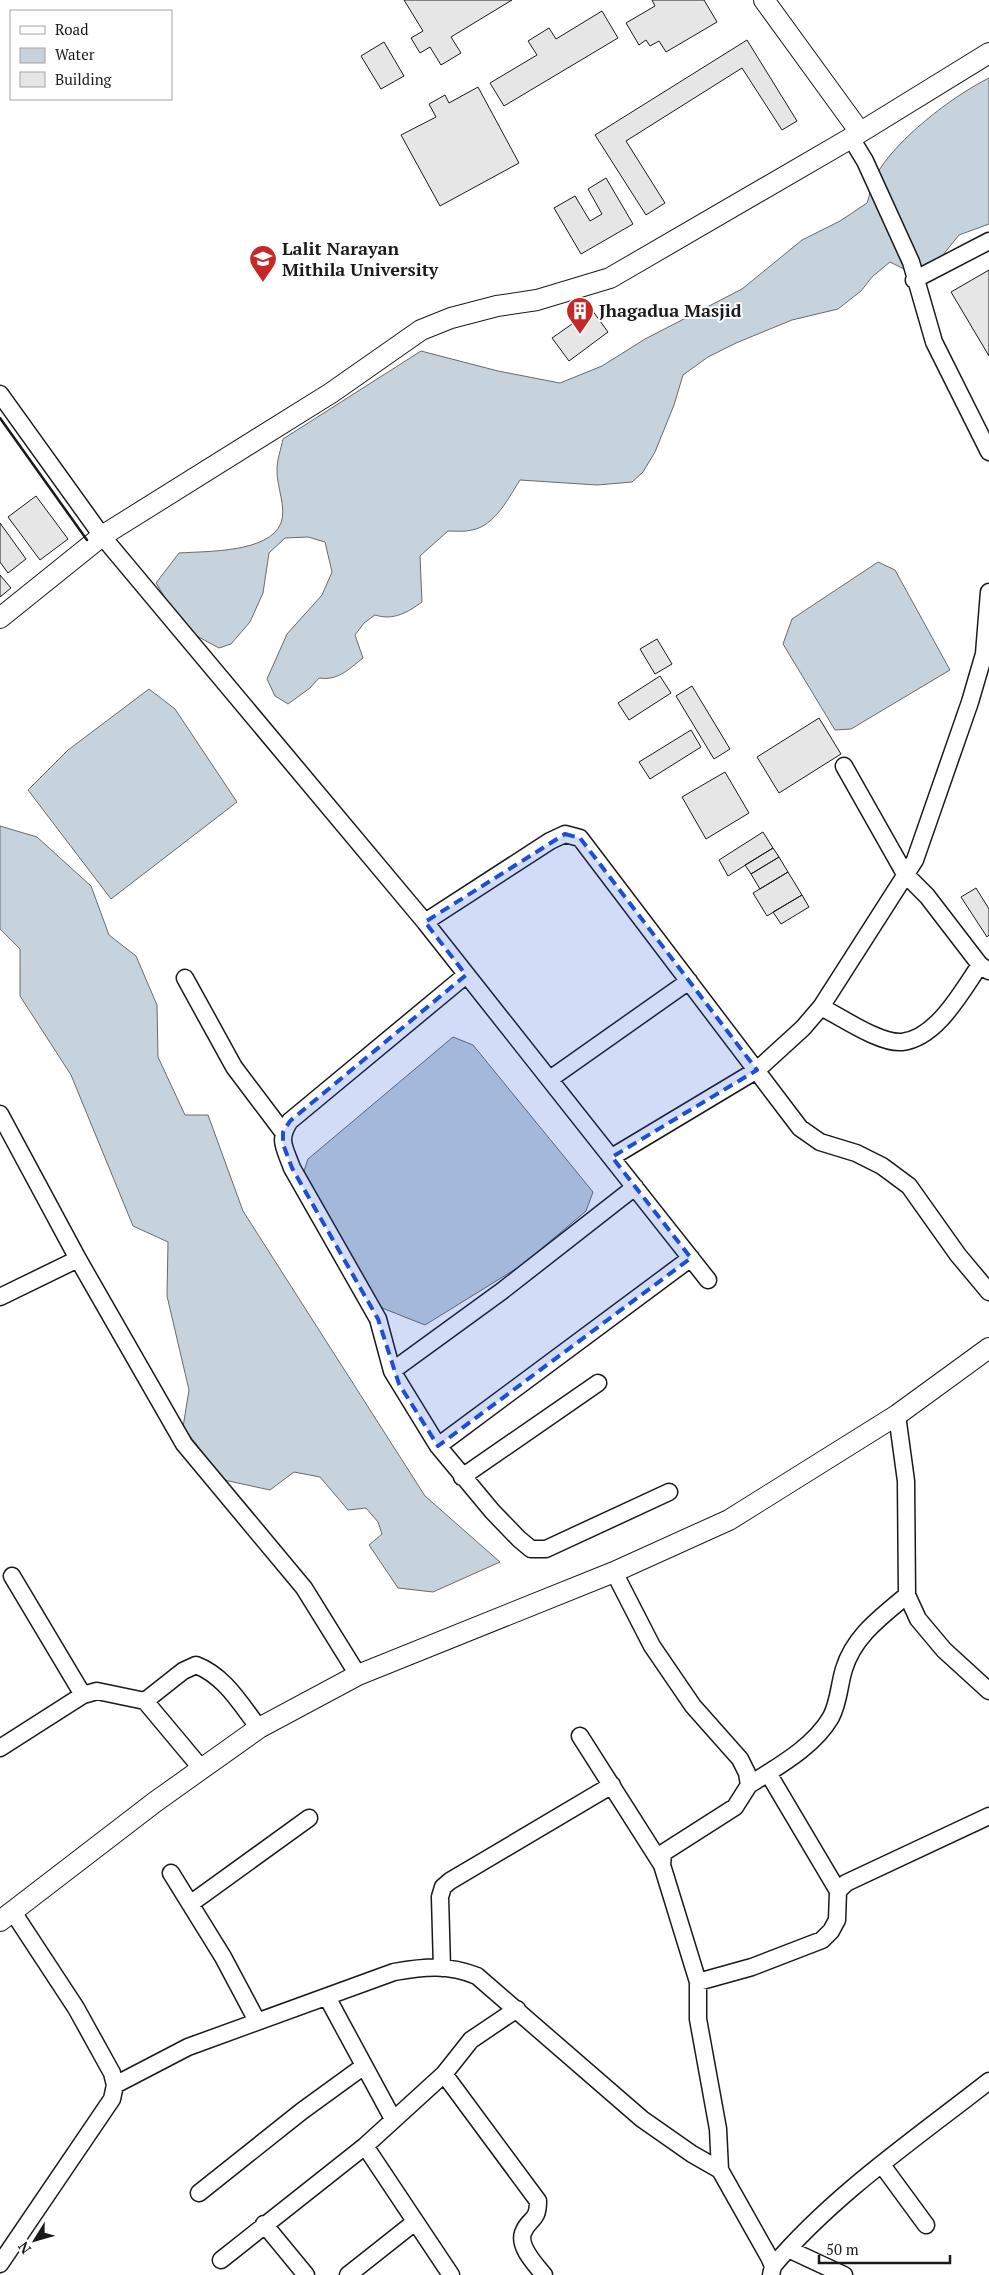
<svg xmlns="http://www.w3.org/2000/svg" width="989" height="2275" font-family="'PT Serif',serif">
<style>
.water{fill:#c6d2dc;stroke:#6a6a6a}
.building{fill:#e6e6e6;stroke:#1a1a1a}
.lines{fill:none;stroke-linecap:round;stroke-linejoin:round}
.minor-casing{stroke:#1a1a1a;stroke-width:19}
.tertiary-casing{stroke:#1a1a1a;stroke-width:22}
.minor{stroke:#fff;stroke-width:16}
.tertiary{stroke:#fff;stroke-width:20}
.wall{stroke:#1a1a1a;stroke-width:2.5}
.marked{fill:#1d4ed8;fill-opacity:0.2;stroke:#1d4ed8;stroke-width:4;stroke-dasharray:10 6;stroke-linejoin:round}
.labels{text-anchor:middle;stroke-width:4;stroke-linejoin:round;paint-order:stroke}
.poi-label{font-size:18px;font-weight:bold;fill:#1a1a1a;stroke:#fff;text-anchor:start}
</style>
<rect width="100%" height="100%" fill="#fff"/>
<path class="water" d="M 989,78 L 989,224 L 959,235 L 938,261 L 918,270 L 904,269 L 890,262 L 872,277 L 861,291 L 838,309 L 792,320 L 736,343 L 708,357 L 683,375 L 674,405 L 655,452 L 643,472 L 632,482 L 597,485 L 520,480 C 509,497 495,526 472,530 C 465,532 456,531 448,531 L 420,556 L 422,602 C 408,612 394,621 375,615 L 364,623 L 355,635 L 363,658 C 349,669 338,681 319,678 L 310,688 L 288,704 L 275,696 L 267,679 L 287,634 L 322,595 L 332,572 L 325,542 L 308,537 L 285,538 L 269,553 L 263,593 L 250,622 L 231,644 L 219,648 L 193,634 L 175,614 L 156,583 L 179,553 C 207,551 269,553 281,523 C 287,508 276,485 277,469 C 277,460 281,449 283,439 L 421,351 L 498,371 L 560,383 L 602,366 L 645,339 L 742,289 L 802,240 L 840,221 L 867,203 C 870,195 871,185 875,177 C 895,140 951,97 989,78 Z
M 878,562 L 895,570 L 950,670 L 851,729 L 835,730 L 783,644 L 792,619 Z
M 149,689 L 175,709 L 237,802 L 111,899 L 28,790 L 68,750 Z
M 0,826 L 37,837 L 91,886 L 109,935 L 136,956 L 157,1005 L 158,1057 L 185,1115 L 208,1115 L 243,1211 L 425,1496 L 500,1562 L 433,1592 L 398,1588 L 369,1545 L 382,1534 L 378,1522 L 366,1508 L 348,1510 L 320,1477 L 294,1472 L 270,1490 L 224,1480 L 183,1427 L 189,1390 L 167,1296 L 168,1242 L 133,1226 L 71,1075 L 20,996 L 20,949 L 0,929 Z
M 453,1037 L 473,1045 L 593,1192 L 586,1211 L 522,1265 L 425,1325 L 377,1306 L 304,1171 L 308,1159 Z"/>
<path class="building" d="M 404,0 L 512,0 L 451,37 L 461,53 L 441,65 L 430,47 L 420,53 L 411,38 L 423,31 Z
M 652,0 L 704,0 L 717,22 L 666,52 L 659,41 L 650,46 L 646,40 L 639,45 L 626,23 L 655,6 Z
M 602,11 L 618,38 L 504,106 L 490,83 L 537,55 L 528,41 L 549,28 L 556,39 Z
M 747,40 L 797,121 L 782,130 L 742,68 L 626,141 L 665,203 L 646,215 L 595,135 Z
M 384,42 L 404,76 L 381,89 L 361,56 Z
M 478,87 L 519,163 L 440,206 L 401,135 L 436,117 L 429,104 L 445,95 L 449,103 Z
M 606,178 L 633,224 L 581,254 L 554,208 L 575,196 L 590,221 L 602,214 L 588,189 Z
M 989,270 L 989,356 L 951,292 Z
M 592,310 L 608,332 L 569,361 L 552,338 Z
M 36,496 L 68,539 L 40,560 L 8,517 Z
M 0,523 L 26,559 L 8,573 L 0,562 Z
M 0,575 L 11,588 L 0,597 Z
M 657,639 L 672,664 L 655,674 L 640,649 Z
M 660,676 L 671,693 L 629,720 L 618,703 Z
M 692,686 L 730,749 L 714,759 L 676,696 Z
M 819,718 L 841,754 L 779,793 L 757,757 Z
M 691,730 L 701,747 L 650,779 L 639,762 Z
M 725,772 L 749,813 L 706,839 L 682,797 Z
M 763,832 L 773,848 L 728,876 L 719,860 Z
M 773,848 L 779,857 L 751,874 L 745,865 Z
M 779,857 L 788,872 L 760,889 L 751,874 Z
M 788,872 L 802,895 L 767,916 L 753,893 Z
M 976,888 L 989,909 L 989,935 L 987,937 L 961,897 Z
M 802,895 L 809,907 L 781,924 L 773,912 Z"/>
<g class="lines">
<defs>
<path id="minor" d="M 851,138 L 865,161 L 911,262 L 934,342 L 989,452
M 914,280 L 989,241
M 0,394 L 102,536 L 425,922 L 708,1280
M 844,766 L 905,874 L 927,896 L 980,965 L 989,971
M 425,922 L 550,841 L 565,834 L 580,838 L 800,1128 L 820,1142 L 856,1153 L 882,1166 L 909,1186 L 958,1255 L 989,1292
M 466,975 L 290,1121 C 277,1140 285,1148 292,1168 L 378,1319 L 392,1371 L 438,1446 L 492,1511 L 519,1539 L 531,1549 L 546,1549 L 669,1492
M 185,978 L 234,1067 L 283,1132
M 821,1007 C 841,1017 880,1044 902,1042 C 937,1038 962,991 980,965
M 550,1079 L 689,981
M 0,1114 L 78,1259 L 184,1444 L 304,1588 L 358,1675
M 612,1157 L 757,1070 L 803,1028 L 821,1007 L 915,860 L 970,702 L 984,654 L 989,592
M 0,1297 L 78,1259
M 392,1371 L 502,1291 L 635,1187
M 897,1415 L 906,1481 L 907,1595 L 918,1619 L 944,1650 L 989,1691
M 438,1446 L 691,1258
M 462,1477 L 598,1383
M 614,1572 L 652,1646 L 693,1706 L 740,1759 L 747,1773 L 749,1785 L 735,1807 L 663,1853 L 662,1865 L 698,1982 L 698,2019 L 718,2129 L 720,2170
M 12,1576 L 83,1695
M 145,1701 L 183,1671 L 196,1665 C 225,1676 241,1705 259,1728
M 580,1736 L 662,1865
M 0,1748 L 83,1695 L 97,1691 L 145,1701 L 201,1768
M 768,1773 L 838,1891
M 749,1785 C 777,1767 814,1747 831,1717 C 839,1702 839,1685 844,1669 C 854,1636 881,1617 907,1595
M 171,1873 L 223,1957 L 257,2021
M 190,1904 L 309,1818
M 442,1968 L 440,1897 L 443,1887 L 450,1881 L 612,1785
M 698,1982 L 752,1967 L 822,1940 L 831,1931 L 837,1920 L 838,1891 L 846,1883 L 989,1816
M 327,1997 L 393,2119
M 444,2074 L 538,2201 C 538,2223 529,2217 523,2233 C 518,2247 536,2265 544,2275
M 115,2085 L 188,2047 L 394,1972 C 424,1967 448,1964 477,1976 L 642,2119 L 692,2154 L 720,2170 L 769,2257 L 773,2266 L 771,2275
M 365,2146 L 451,2275
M 882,2165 L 926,2225
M 199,2193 L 302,2111 L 364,2066
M 264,2224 L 306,2275
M 788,2249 L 844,2275
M 221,2260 L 365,2146 L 444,2074 L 471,2040 L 517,2009
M 0,2264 L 112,2099 L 115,2085 L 112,2073 L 76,2008 L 13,1912
M 773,2266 C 834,2194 915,2139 989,2081
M 348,2275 L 415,2222"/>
<path id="tertiary" d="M 764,0 L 860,132
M 0,618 L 102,536 L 331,393 L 421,330 L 451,318 L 497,306 L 537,300 L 610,278 L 851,138 L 989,53
M 0,1921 L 155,1802 L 259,1728 L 358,1675 L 614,1572 L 729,1520 L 897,1415 L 989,1348"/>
</defs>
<use href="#minor" class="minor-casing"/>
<use href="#tertiary" class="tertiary-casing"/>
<use href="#minor" class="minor"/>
<use href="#tertiary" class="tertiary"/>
<path class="wall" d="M 0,418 L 87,540"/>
</g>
<path class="marked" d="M 565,834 L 580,838 L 757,1070 L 612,1157 L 691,1258 L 438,1446 L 399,1384 L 378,1319 L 292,1168 L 283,1144 L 283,1132 L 290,1121 L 466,975 L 425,922 Z"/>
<defs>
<symbol id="university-pin" viewBox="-11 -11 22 30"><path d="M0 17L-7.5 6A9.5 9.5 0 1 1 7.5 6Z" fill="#c62828" stroke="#fff"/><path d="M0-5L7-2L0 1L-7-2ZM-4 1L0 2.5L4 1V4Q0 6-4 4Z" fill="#fff"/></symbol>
<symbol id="building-pin" viewBox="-11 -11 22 30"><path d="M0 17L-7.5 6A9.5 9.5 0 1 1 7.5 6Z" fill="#c62828" stroke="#fff"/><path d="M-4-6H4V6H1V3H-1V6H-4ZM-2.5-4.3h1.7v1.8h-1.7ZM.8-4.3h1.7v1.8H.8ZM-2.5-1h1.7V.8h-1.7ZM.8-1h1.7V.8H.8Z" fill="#fff"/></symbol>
</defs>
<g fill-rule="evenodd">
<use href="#university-pin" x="247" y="243" width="32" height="43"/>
<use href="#building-pin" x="564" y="295" width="32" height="43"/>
</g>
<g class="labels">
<g class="poi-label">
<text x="282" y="255">Lalit Narayan<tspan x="282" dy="21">Mithila University</tspan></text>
<text x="599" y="317">Jhagadua Masjid</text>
</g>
</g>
<rect x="10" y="10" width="162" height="90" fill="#ffffff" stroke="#a3a3a3"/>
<rect x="20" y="26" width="25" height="8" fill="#ffffff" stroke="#a3a3a3"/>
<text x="55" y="35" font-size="15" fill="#1a1a1a">Road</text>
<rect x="20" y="48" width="25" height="15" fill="#c6d2dc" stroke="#a3a3a3"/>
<text x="55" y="60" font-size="15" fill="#1a1a1a">Water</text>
<rect x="20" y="72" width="25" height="15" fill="#e6e6e6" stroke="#a3a3a3"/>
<text x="55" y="85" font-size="15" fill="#1a1a1a">Building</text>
<g transform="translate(35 2240) rotate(233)" stroke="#ffffff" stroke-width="4" paint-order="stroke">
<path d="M0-4L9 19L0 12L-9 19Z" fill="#1a1a1a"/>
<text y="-8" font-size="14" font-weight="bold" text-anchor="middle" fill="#1a1a1a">N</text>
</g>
<path d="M819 2255v8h131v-8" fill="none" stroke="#1a1a1a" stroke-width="2.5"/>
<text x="826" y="2255" font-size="15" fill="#1a1a1a" stroke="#ffffff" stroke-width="4" paint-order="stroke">50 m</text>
</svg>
